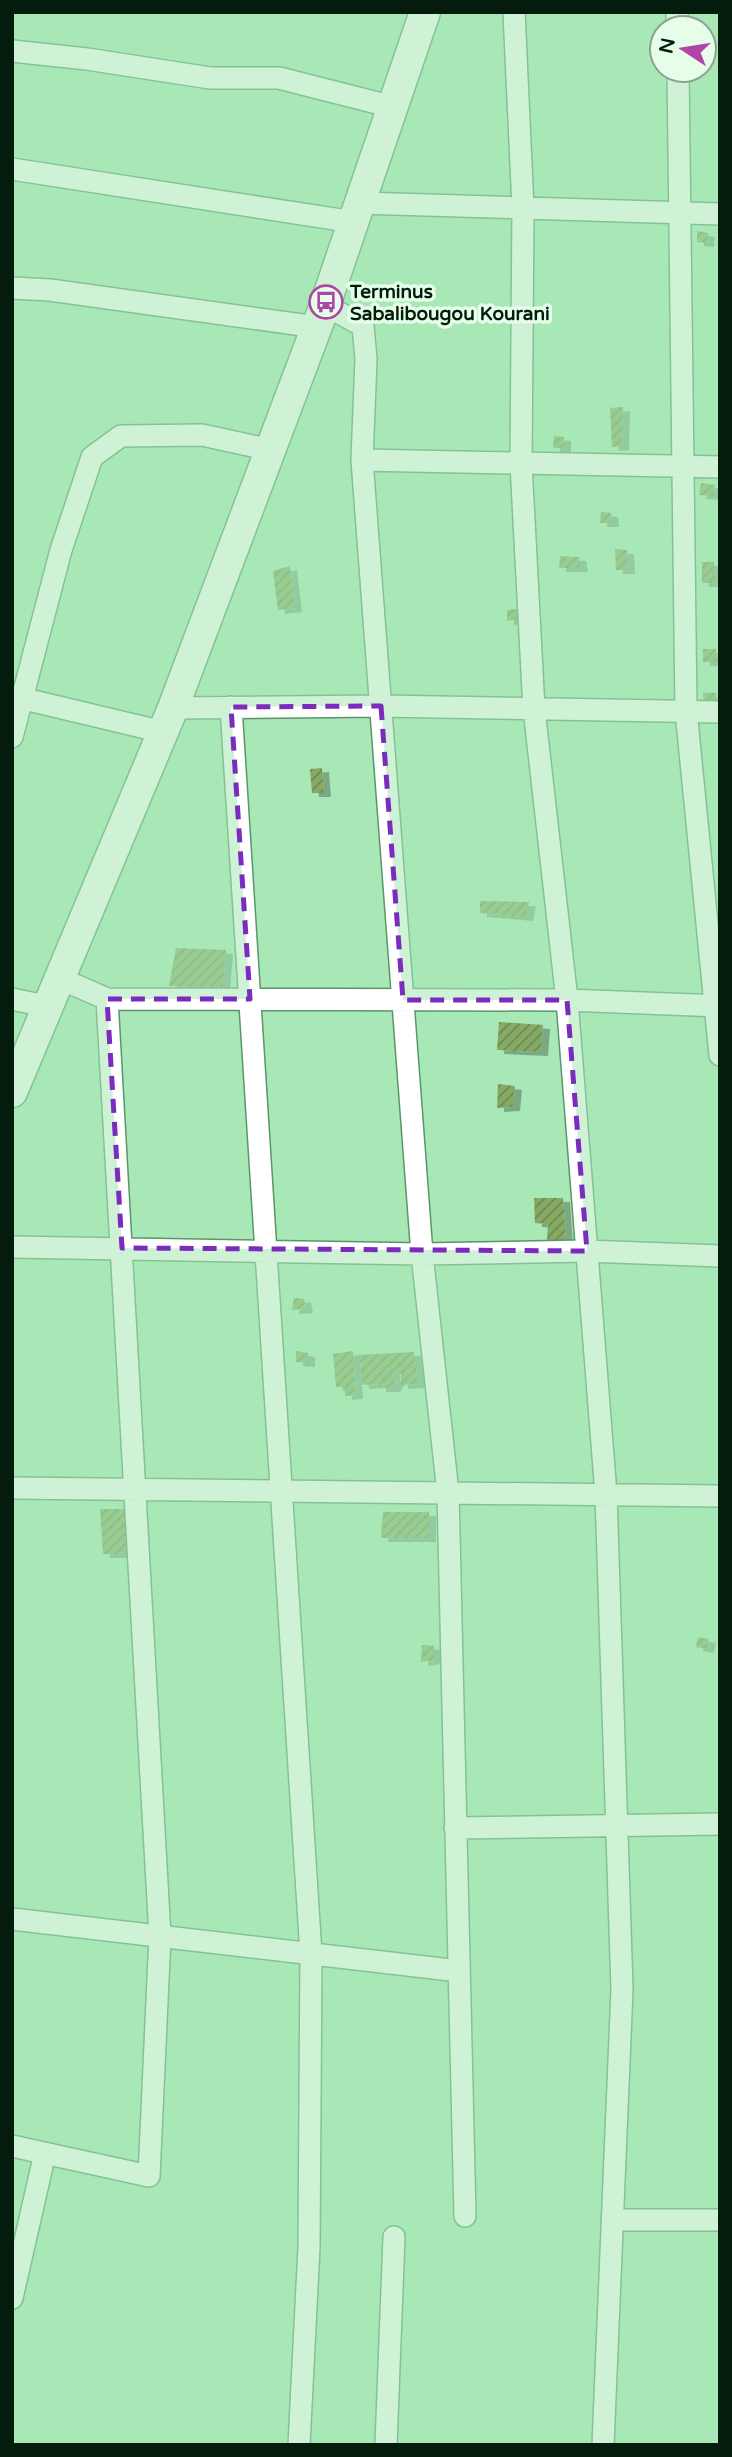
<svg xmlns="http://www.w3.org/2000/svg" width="732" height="2457" font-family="'Varela Round',sans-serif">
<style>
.building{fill:url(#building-hatch);filter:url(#shadow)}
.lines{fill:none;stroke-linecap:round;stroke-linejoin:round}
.minor-casing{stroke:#5a9669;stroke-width:24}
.secondary-casing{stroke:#5a9669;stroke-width:33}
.minor{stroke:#fff;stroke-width:21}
.secondary{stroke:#fff;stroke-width:30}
.marked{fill:none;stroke:#7b2cbf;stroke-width:5;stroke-dasharray:14 9;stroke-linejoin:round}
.labels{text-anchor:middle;stroke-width:7;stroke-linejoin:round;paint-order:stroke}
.poi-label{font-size:19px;font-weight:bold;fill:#041c0b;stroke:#e5fde9;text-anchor:start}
</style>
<defs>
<pattern id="building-hatch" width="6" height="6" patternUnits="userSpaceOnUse" patternTransform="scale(1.75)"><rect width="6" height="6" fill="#86aa64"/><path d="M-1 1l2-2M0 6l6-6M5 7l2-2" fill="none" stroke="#6b8a51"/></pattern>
<filter id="shadow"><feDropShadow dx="7" dy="4" stdDeviation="0" flood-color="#0004"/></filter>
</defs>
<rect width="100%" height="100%" fill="#a8e7b6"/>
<path class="building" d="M 697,231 L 708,233 L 707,243 L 697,242 Z
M 623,407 L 622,446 L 612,447 L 610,408 Z
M 554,436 L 564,437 L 564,448 L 553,448 Z
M 701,483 L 715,485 L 714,496 L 699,495 Z
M 601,512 L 611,513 L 612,523 L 600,523 Z
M 615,549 L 627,550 L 628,570 L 616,570 Z
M 560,556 L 579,557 L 581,568 L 559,568 Z
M 702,562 L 714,562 L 716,583 L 702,583 Z
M 290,566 L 295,608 L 278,610 L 273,571 Z
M 517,609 L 519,619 L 507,621 L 507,610 Z
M 703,649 L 716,649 L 717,662 L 703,662 Z
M 703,693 L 716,693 L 717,706 L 704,705 Z
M 322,768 L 324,793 L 312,793 L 310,769 Z
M 480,901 L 529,902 L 526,917 L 480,913 Z
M 176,948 L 226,950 L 223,987 L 169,986 Z
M 499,1022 L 543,1025 L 541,1052 L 497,1050 Z
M 498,1084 L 515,1086 L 513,1107 L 497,1108 Z
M 534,1198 L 563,1198 L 566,1240 L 547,1240 L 548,1224 L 535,1223 Z
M 294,1298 L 304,1299 L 306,1309 L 292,1310 Z
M 296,1351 L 308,1353 L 308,1363 L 296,1362 Z
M 353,1351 L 356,1395 L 345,1396 L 345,1387 L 336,1387 L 333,1354 Z
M 414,1352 L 418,1384 L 401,1385 L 401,1372 L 393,1370 L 394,1381 L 398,1380 L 393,1388 L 379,1388 L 379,1384 L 362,1385 L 360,1355 Z
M 100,1509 L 127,1509 L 130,1554 L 103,1554 Z
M 383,1512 L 429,1512 L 429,1538 L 381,1538 Z
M 698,1637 L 709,1639 L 707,1649 L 696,1647 Z
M 422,1645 L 434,1646 L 434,1660 L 421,1662 Z"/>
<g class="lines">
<defs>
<path id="minor" d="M 514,12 L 523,208 L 521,464 L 534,709 L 567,1000 L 606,1494 L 622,1989 L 603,2445
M 677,12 L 677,28
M 12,51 L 87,59 L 210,78 L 279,78 L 393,107
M 678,70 L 686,711 L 720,1055
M 12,169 L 354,222
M 360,203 L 720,214
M 12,288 L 50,290 L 317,327
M 325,305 L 363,326 L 366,359 L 362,460 L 422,1254 L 448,1493 L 465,2216
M 362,460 L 720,467
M 12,696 L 163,732
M 231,707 L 311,1954 L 309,2247 L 299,2445
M 173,708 L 381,706 L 720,712
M 12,737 L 61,550 L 92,457 L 121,436 L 202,435 L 271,450
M 61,979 L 107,999 L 567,1000 L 720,1006
M 12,999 L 50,1007
M 12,1247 L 422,1254 L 587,1251 L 720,1256
M 12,1488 L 720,1496
M 455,1828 L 720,1824
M 12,1919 L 459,1971
M 12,2146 L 149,2176 L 160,1936 L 107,999
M 612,2220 L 720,2220
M 12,2298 L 45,2153
M 386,2445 L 394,2237"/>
<path id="secondary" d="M 12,1092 L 173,708 L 325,305 L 425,12"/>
</defs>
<use href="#minor" class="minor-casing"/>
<use href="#secondary" class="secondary-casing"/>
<use href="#minor" class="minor"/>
<use href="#secondary" class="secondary"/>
</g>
<path d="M0 0H732V2457H0ZM 381,706 L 403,1000 L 567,1000 L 587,1251 L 122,1248 L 107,999 L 250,999 L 231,707 Z" fill="#a8e7b6" fill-opacity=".55" fill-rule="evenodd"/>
<path class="marked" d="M 381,706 L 403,1000 L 567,1000 L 587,1251 L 122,1248 L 107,999 L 250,999 L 231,707 Z"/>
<defs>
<symbol id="bus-ring" viewBox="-11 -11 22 22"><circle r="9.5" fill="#e5fde9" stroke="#af46a7" stroke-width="1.5"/><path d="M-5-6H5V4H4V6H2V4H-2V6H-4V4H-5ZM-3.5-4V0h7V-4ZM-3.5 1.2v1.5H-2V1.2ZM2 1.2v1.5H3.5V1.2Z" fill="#af46a7"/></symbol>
</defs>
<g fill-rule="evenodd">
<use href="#bus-ring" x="307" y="283" width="38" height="38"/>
</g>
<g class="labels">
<g class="poi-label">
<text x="350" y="298">Terminus<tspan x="350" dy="22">Sabalibougou Kourani</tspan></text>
</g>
</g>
<rect width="732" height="2457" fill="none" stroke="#041c0b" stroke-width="28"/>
<g transform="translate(683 49) rotate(282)"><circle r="33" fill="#e5fde9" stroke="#8ba390" stroke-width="2"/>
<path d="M0-5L12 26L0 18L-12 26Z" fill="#af46a7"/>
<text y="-10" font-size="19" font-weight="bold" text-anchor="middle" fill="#041c0b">N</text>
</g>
</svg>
